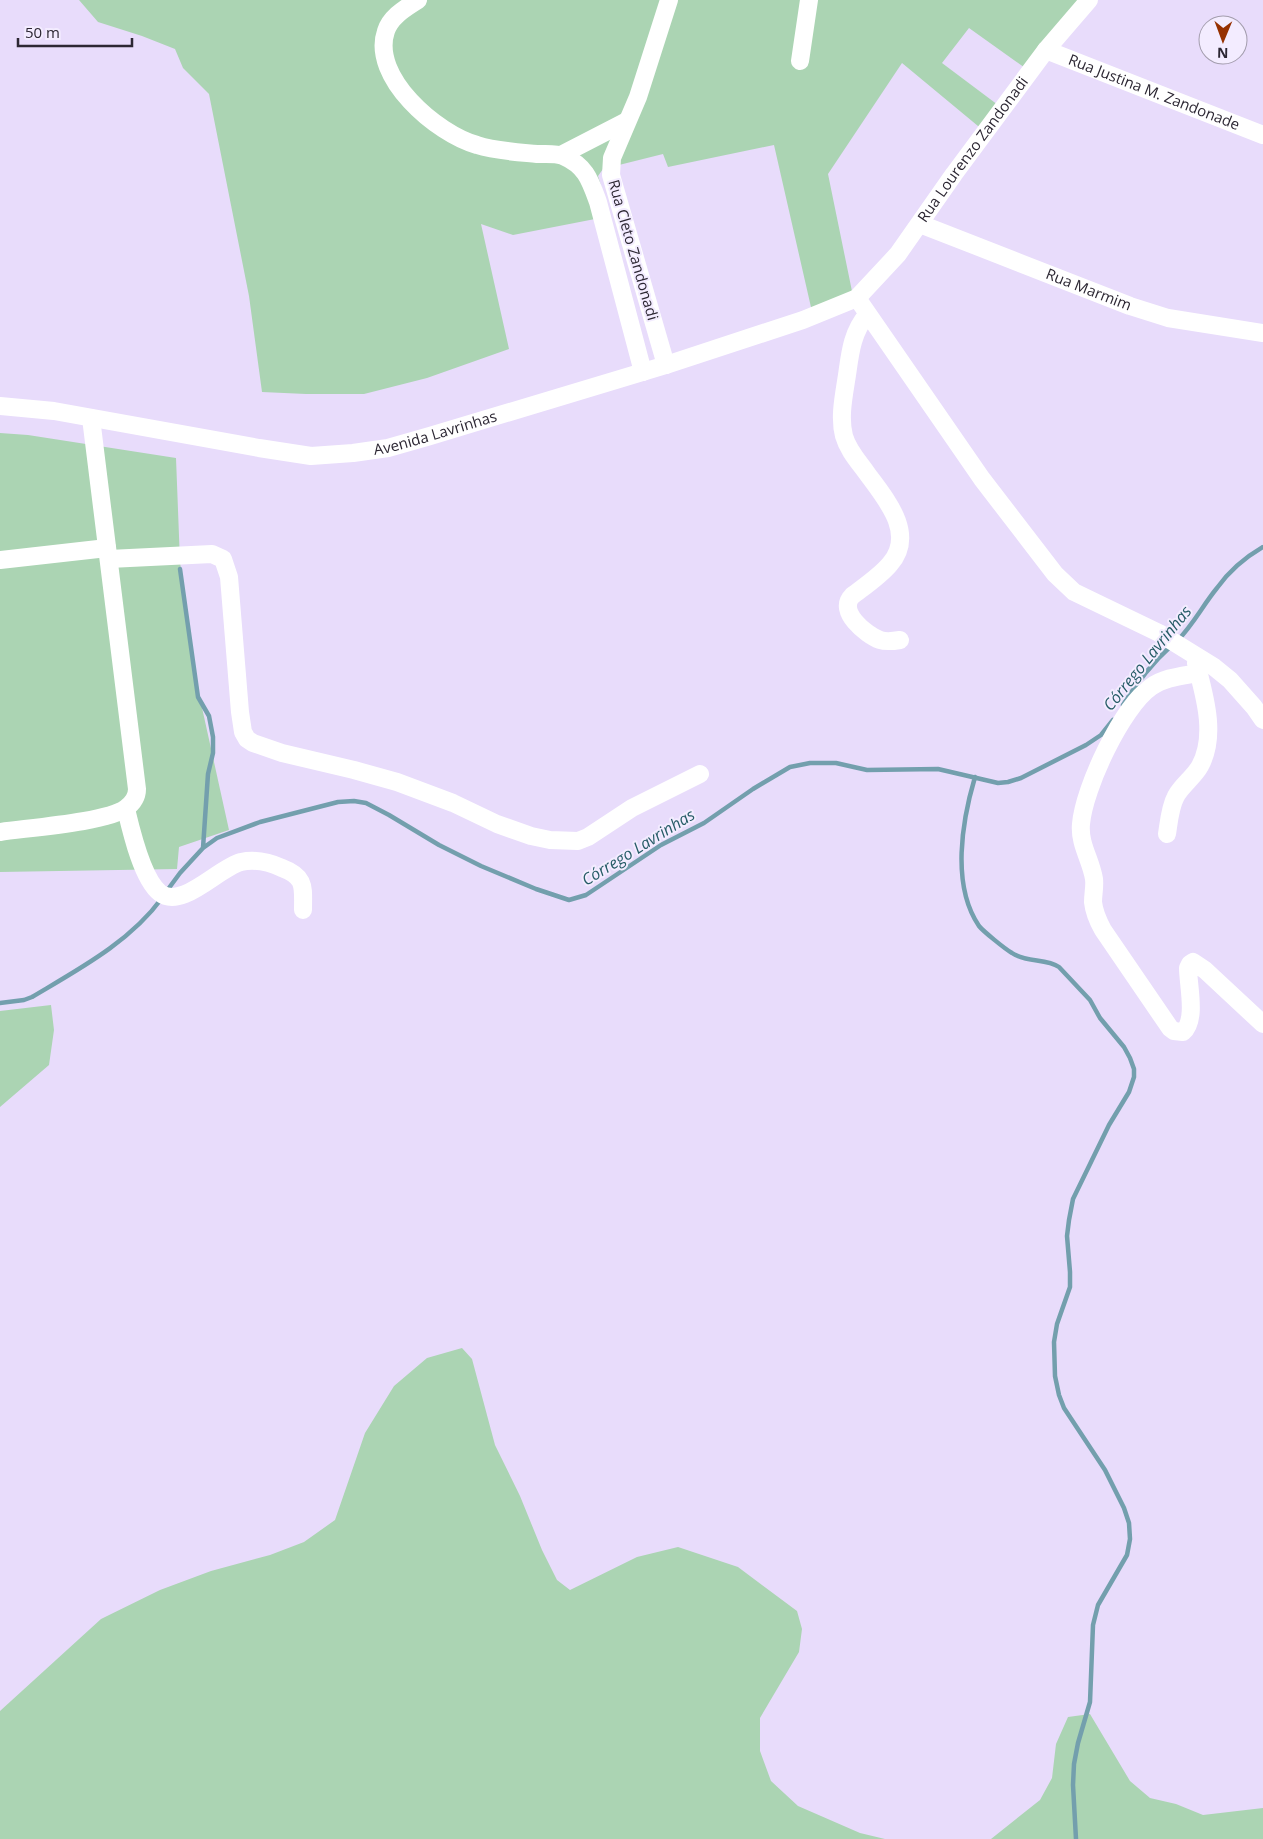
<svg xmlns="http://www.w3.org/2000/svg" width="1263" height="1839" font-family="'Open Sans',sans-serif">
<style>
.green{fill:#abd4b3}
.lines{fill:none;stroke-linecap:round;stroke-linejoin:round}
.stream{stroke:#739fad;stroke-width:4.5}
.minor{stroke:#fff;stroke-width:18}
.labels{text-anchor:middle;stroke-width:4;stroke-linejoin:round;paint-order:stroke}
.street-label{font-size:15px;fill:#2c2733;stroke:#f3ecff}
.water-label{font-size:16px;font-style:italic;fill:#255b66;stroke:#f3ecff}
</style>
<rect width="100%" height="100%" fill="#e8dcfb"/>
<path class="green" d="M 79,0 L 1088,0 L 1028,70 L 969,28 L 942,63 L 1002,108 L 984,131 L 902,63 L 828,174 L 854,301 L 813,316 L 774,145 L 668,167 L 663,154 L 603,169 L 598,176 L 607,205 L 595,219 L 513,235 L 481,224 L 509,349 L 427,378 L 364,394 L 306,394 L 262,392 L 249,296 L 209,94 L 183,68 L 175,49 L 142,36 L 98,22 Z
M 0,433 L 28,435 L 176,458 L 180,562 L 197,685 L 229,830 L 179,847 L 177,869 L 0,872 Z
M 51,1005 L 54,1030 L 49,1065 L 0,1107 L 0,1011 Z
M 462,1348 L 472,1359 L 495,1445 L 520,1496 L 542,1550 L 557,1580 L 570,1590 L 637,1557 L 678,1547 L 738,1567 L 797,1611 L 802,1629 L 799,1652 L 760,1718 L 760,1751 L 771,1781 L 798,1806 L 860,1833 L 885,1839 L 0,1839 L 0,1711 L 101,1619 L 160,1590 L 211,1571 L 270,1555 L 304,1542 L 335,1520 L 365,1433 L 394,1386 L 427,1358 Z
M 1090,1714 L 1130,1781 L 1150,1798 L 1176,1804 L 1203,1815 L 1263,1808 L 1263,1839 L 991,1839 L 1040,1800 L 1052,1778 L 1056,1744 L 1068,1717 Z"/>
<g class="lines">
<path class="stream" d="M 180,569 L 198,697 L 209,716 L 213,737 L 213,753 L 208,774 L 203,848
M 1177,641 C 1193,625 1203,605 1217,588 C 1230,570 1244,558 1263,547
M 1123,705 C 1136,684 1152,663 1171,646
M 975,777 C 962,821 951,885 979,926 C 983,931 1005,949 1012,953 C 1027,963 1046,958 1059,967 L 1090,1000 L 1100,1018 L 1124,1047 L 1130,1058 L 1134,1069 L 1134,1077 L 1129,1092 L 1109,1125 L 1073,1199 L 1069,1220 L 1067,1236 L 1070,1272 L 1070,1287 L 1057,1324 L 1054,1342 L 1055,1376 L 1059,1395 L 1064,1408 L 1105,1470 L 1124,1508 L 1129,1523 L 1130,1539 L 1127,1555 L 1098,1605 L 1093,1625 L 1090,1702 L 1078,1743 L 1074,1764 L 1073,1785 L 1076,1839
M 166,892 L 180,873 L 203,848 L 217,838 L 260,822 L 338,802 L 354,801 L 366,803 L 389,815 L 439,845 L 481,866 L 536,889 L 569,900 L 586,895 L 661,845 L 704,823 L 753,789 L 790,767 L 810,763 L 836,763 L 867,770 L 938,769 L 998,783 L 1008,782 L 1021,778 L 1086,745 L 1101,735 L 1113,720
M 0,1003 L 24,1000 L 32,997 C 79,969 130,942 162,898"/>
<g class="minor">
<path d="M 418,0 C 406,8 391,16 386,31 C 370,77 437,134 477,145 C 496,151 516,152 537,154 C 545,154 556,153 563,156 C 586,166 590,180 598,202 L 643,372"/>
<path id="s1" d="M 1046,50 L 1263,135"/>
<path d="M 800,61 L 809,0"/>
<path d="M 561,155 L 627,121"/>
<path id="s2" d="M 920,224 L 1130,306 L 1168,318 L 1263,333"/>
<path d="M 857,298 L 982,479 L 1055,574 L 1074,592 L 1159,633 L 1214,667 L 1230,680 L 1254,707 L 1263,720"/>
<path d="M 867,315 C 852,332 850,354 847,375 C 844,395 839,417 844,436 C 848,450 858,461 866,472 C 884,497 917,533 890,564 C 880,576 865,586 852,596 C 837,611 866,635 880,640 C 886,642 894,641 900,640"/>
<path d="M 666,365 L 611,175 L 612,158 L 638,97 L 669,0"/>
<path id="s3" d="M 0,406 L 54,411 L 259,448 L 311,456 L 353,453 L 388,448 L 430,436 L 666,365 L 803,320 L 857,298 L 898,254 L 954,174 L 1046,50 L 1089,0"/>
<path d="M 109,559 L 212,554 L 223,559 L 229,577 L 240,712 L 243,732 L 247,739 L 253,743 L 282,753 L 354,770 L 397,782 L 453,803 L 497,824 L 531,836 L 550,840 L 578,841 L 588,837 L 632,808 L 700,774"/>
<path d="M 0,560 L 107,548"/>
<path d="M 1198,673 C 1182,676 1165,677 1151,687 C 1122,707 1084,788 1081,824 C 1079,844 1091,860 1094,879 C 1095,886 1093,894 1093,902 C 1094,912 1098,921 1103,930 L 1170,1028 L 1174,1031 L 1183,1032 C 1197,1020 1188,985 1188,968 L 1190,964 L 1193,962 L 1205,970 L 1263,1024"/>
<path d="M 126,809 C 131,830 142,879 160,893 C 182,910 218,868 241,862 C 255,859 269,862 282,868 C 306,877 303,887 303,910"/>
<path d="M 0,832 C 26,828 108,822 126,808 C 133,803 137,797 137,789 L 91,418"/>
<path d="M 1167,834 C 1169,821 1170,807 1176,796 C 1182,785 1194,777 1200,766 C 1217,735 1204,694 1196,663"/>
</g>
</g>
<g class="labels">
<g class="street-label">
<text dy="5" stroke="none"><textPath href="#s1" startOffset="116">Rua Justina M. Zandonade</textPath></text>
<text dy="5" stroke="none"><textPath href="#s3" startOffset="1074">Rua Lourenzo Zandonadi</textPath></text>
<text transform="translate(633 250) rotate(74)" y="5">Rua Cleto Zandonadi</text>
<text dy="5" stroke="none"><textPath href="#s2" startOffset="181">Rua Marmim</textPath></text>
<text dy="5" stroke="none"><textPath href="#s3" startOffset="442">Avenida Lavrinhas</textPath></text>
</g>
<g class="water-label">
<text transform="translate(1147 658) rotate(-51)" y="6">Córrego Lavrinhas</text>
<text transform="translate(638 847) rotate(-32)" y="6">Córrego Lavrinhas</text>
</g>
</g>
<g transform="translate(1223 40) rotate(181)"><circle r="24" fill="#f3ecff" stroke="#a39dad"/>
<path d="M0-4L9 19L0 12L-9 19Z" fill="#963101"/>
<text y="-8" font-size="14" font-weight="bold" text-anchor="middle" fill="#2c2733">N</text>
</g>
<path d="M18 38v8h114v-8" fill="none" stroke="#2c2733" stroke-width="2.5"/>
<text x="25" y="38" font-size="15" fill="#2c2733" stroke="#f3ecff" stroke-width="4" paint-order="stroke">50 m</text>
</svg>
